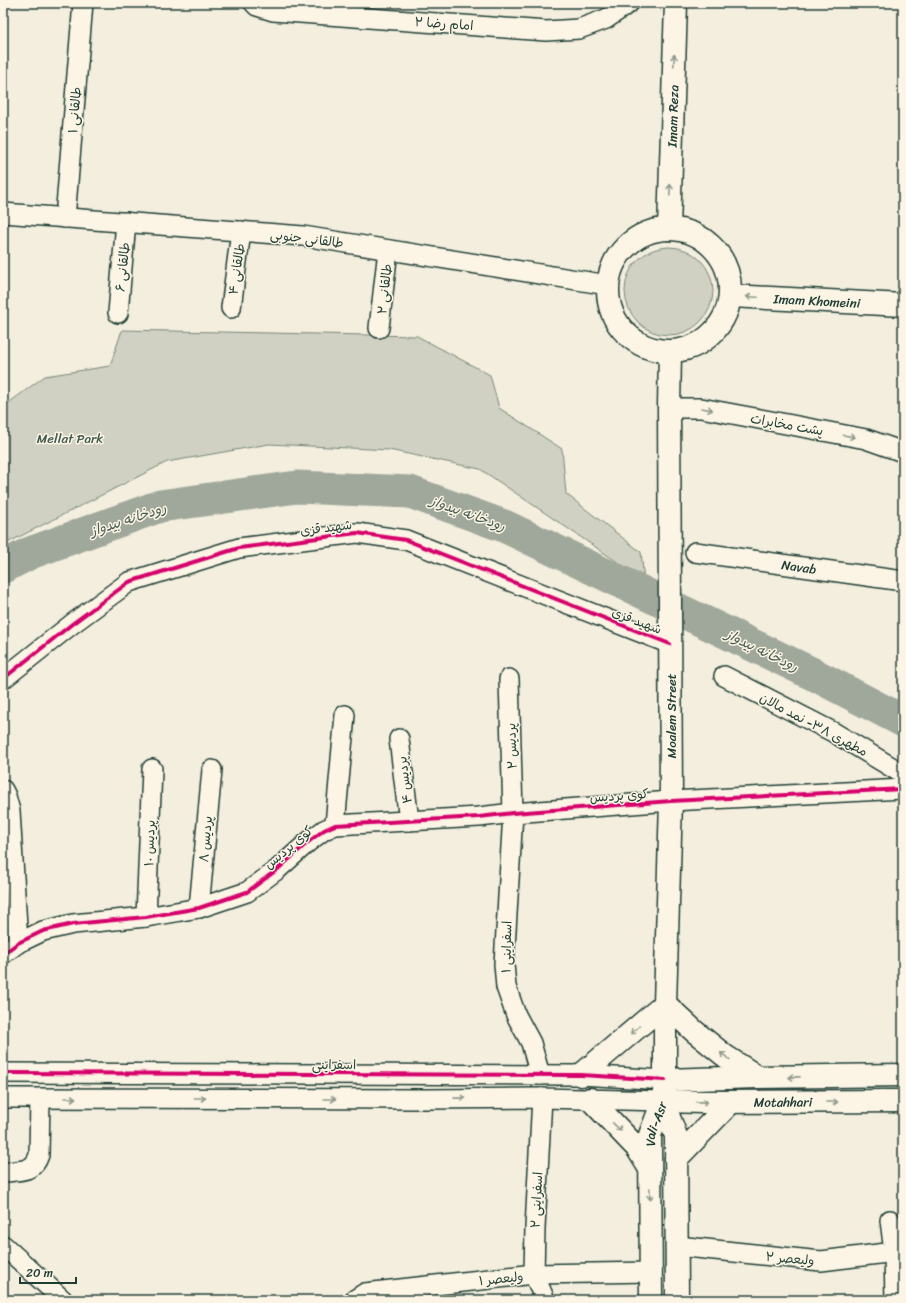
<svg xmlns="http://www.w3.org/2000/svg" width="906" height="1303" font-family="Sriracha,'Playpen Sans Arabic',sans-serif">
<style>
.green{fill:#d0d1c2;stroke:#78877b}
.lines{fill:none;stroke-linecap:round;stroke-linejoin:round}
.river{stroke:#a0a89b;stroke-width:33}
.minor-casing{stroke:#1f3d34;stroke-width:22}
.major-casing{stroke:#1f3d34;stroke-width:25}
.minor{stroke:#fcf5e5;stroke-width:19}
.major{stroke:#fcf5e5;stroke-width:22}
.cycleway-casing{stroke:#fcf5e5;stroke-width:6}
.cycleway{stroke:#d6006c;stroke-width:4}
.oneway{stroke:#8e998c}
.labels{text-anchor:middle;stroke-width:3;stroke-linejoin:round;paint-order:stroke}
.street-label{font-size:13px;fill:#1f3d34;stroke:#fcf5e5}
.park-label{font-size:13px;fill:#425b50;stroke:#fcf5e5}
.water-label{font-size:14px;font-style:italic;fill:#465d53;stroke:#fcf5e5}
</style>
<rect width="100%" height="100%" fill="#f3eede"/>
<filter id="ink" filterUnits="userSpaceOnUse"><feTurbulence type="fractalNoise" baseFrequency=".025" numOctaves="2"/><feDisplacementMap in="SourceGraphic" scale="8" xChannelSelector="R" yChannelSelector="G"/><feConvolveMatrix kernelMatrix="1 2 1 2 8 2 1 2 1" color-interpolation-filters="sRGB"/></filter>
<g filter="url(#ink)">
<path class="green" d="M625 291a44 44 0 1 1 88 0a44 44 0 1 1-88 0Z
M 122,330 L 417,336 L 490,375 L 499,408 L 562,449 L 566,494 L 641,552 L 644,580 L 480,469 L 389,450 L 269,444 L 167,462 L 3,545 L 3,407 L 45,376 L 110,366 Z"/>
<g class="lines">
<path class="river" d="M 3,567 L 30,553 L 160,506 L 297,487 L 410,492 L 504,526 L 815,675 L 903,721"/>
<defs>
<g id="minor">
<path d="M 254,3 L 257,6 L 273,11 L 546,31 L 579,29 L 606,19 L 629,3"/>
<path d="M 3,213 L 303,236 L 608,285"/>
<path d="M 65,218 L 83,3"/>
<path d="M 231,308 L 241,231"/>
<path d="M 118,313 L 126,222"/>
<path d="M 379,328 L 388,250"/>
<path d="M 669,408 L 701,408 L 866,439 L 903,452"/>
<path id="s1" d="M 695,552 L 903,581"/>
<path d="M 724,676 L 833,732 L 903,774"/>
<path d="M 3,679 L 72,624 L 129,582 L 239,548 L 357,533 L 406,540 L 670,644"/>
<path d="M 509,679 L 513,813 L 504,964 L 506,987 L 516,1015 L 531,1043 L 540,1075"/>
<path d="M 399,739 L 409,821"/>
<path d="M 3,790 L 6,796 L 10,811 L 18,943"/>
<path d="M 335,825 L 345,715"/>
<path d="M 199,908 L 212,770"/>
<path d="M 146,917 L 152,769"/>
<path d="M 3,954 L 18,943 L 43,931 L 73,924 L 146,917 L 199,908 L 247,892 L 278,869 L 307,843 L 324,830 L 335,825 L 479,817 L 513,813 L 671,801 L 903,789"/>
<path d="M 3,1073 L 581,1075 L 665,1080"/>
<path d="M 3,1098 L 428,1099 L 542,1098 L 663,1101"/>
<path d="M 542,1098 L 535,1228 L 534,1274 L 545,1300"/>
<path d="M 3,1173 C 19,1169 33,1174 39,1155 L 40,1098"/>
<path d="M 890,1220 L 894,1252 L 895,1300"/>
<path d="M 3,1245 L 63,1300"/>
<path d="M 677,1246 L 821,1261 L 903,1251"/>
<path d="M 354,1300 L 365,1293 L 534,1274 L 652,1272"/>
</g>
<g id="major">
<circle cx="669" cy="290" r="61"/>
<path id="s2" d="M 669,229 L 676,3"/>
<path id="s3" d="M 731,296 L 903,305"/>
<path d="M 665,1004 L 694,1031 L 725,1056 L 758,1077"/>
<path d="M 581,1075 L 665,1004"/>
<path d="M 665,1080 L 758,1077 L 903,1075"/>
<path d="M 590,1099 L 637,1148 L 650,1169"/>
<path id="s4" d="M 663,1101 L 702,1102 L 903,1101"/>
<path d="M 663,1101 L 676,1136 L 677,1300"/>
<path d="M 676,1159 L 731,1102"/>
<path id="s5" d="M 651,1300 L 650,1135 L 663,1101 L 665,1080 L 665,1004 L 671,801 L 669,408 L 670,352"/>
</g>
</defs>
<use href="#minor" class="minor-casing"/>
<use href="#major" class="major-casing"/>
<use href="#minor" class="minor"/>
<use href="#major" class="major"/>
<defs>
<path id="cycleway" d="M 3,679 L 72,624 L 129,582 L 239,548 L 357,533 L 406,540 L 670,644
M 3,954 L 18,943 L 43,931 L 73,924 L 146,917 L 199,908 L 247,892 L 278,869 L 307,843 L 324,830 L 335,825 L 479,817 L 513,813 L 671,801 L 903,789
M 3,1073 L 581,1075 L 665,1080"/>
</defs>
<use href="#cycleway" class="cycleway-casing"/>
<use href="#cycleway" class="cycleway"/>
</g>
<defs><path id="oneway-shaft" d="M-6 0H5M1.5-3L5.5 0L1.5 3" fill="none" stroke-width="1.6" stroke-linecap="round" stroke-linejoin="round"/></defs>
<g class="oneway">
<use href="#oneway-shaft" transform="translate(674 60) rotate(-88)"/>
<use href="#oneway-shaft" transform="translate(670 190) rotate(-88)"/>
<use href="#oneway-shaft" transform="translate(752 297) rotate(-177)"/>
<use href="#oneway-shaft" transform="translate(707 409) rotate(10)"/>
<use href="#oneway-shaft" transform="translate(849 436) rotate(10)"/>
<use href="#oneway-shaft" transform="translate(635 1030) rotate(138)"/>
<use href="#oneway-shaft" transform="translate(725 1056) rotate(-144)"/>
<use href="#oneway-shaft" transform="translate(794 1077) rotate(179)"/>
<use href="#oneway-shaft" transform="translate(70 1098)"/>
<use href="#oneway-shaft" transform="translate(200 1098)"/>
<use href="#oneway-shaft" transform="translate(460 1098) rotate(-1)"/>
<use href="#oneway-shaft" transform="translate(330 1099)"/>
<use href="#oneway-shaft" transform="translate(702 1102) rotate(1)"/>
<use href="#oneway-shaft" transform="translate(832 1102)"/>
<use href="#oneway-shaft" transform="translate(617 1127) rotate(44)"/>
<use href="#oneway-shaft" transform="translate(650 1194) rotate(89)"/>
</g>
</g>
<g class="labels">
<g class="street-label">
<text transform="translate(444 23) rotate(4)" y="5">امام رضا ۲</text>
<text transform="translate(74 110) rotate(-85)" y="5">طالقانی ۱</text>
<text dy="5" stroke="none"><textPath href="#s2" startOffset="113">Imam Reza</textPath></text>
<text transform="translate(307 238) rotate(7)" y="5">طالقانی جنوبی</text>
<text transform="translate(122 267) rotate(-84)" y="5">طالقانی ۶</text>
<text transform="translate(236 269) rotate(-82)" y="5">طالقانی ۴</text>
<text transform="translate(384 289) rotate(-84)" y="5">طالقانی ۲</text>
<text dy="5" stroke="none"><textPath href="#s3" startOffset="86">Imam Khomeini</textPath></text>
<text transform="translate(787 424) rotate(10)" y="5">پشت مخابرات</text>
<text transform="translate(326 527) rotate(-7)" y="5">شهید قزی</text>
<text dy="5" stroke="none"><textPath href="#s1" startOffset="105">Navab</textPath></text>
<text transform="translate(637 620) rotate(21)" y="5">شهید قزی</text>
<text transform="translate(671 716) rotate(-90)" y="5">Moalem Street</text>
<text transform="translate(814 724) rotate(28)" y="5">مطهری ۳۸- نمد مالان</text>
<text transform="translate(511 746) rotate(-92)" y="5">پردیس ۲</text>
<text transform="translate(404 780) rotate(-97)" y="5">پردیس ۴</text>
<text transform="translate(619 795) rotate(-4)" y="5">کوی پردیس</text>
<text transform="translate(205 839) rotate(-85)" y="5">پردیس ۸</text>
<text transform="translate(149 843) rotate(-88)" y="5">پردیس ۱۰</text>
<text transform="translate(288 847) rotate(-40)" y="5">کوی پردیس</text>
<text transform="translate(506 947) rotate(-89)" y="5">اسفراینی ۱</text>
<text x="334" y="1069">اسفراینی</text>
<text dy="5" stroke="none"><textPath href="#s4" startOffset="120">Motahhari</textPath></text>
<text dy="5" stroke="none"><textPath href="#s5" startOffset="177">Vali-Asr</textPath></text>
<text transform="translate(536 1200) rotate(-87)" y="5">اسفراینی ۲</text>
<text transform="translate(790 1258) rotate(5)" y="5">ولیعصر ۲</text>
<text transform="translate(501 1278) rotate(-6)" y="5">ولیعصر ۱</text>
</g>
<g class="park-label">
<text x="70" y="443">Mellat Park</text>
</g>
<g class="water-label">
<text transform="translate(468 513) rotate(20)" y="5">رودخانه بیدواز</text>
<text transform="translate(128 519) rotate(-18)" y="5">رودخانه بیدواز</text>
<text transform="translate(762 650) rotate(26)" y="5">رودخانه بیدواز</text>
</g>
</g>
<rect width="906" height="1303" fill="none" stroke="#fcf5e5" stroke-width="16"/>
<rect x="8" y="8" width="890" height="1287" fill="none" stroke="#1f3d34" stroke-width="1.5" filter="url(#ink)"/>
<path d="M20 1277v6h56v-6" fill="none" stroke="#1f3d34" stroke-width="2"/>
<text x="26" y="1277" font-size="12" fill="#1f3d34" stroke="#fcf5e5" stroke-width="3" paint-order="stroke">20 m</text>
</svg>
